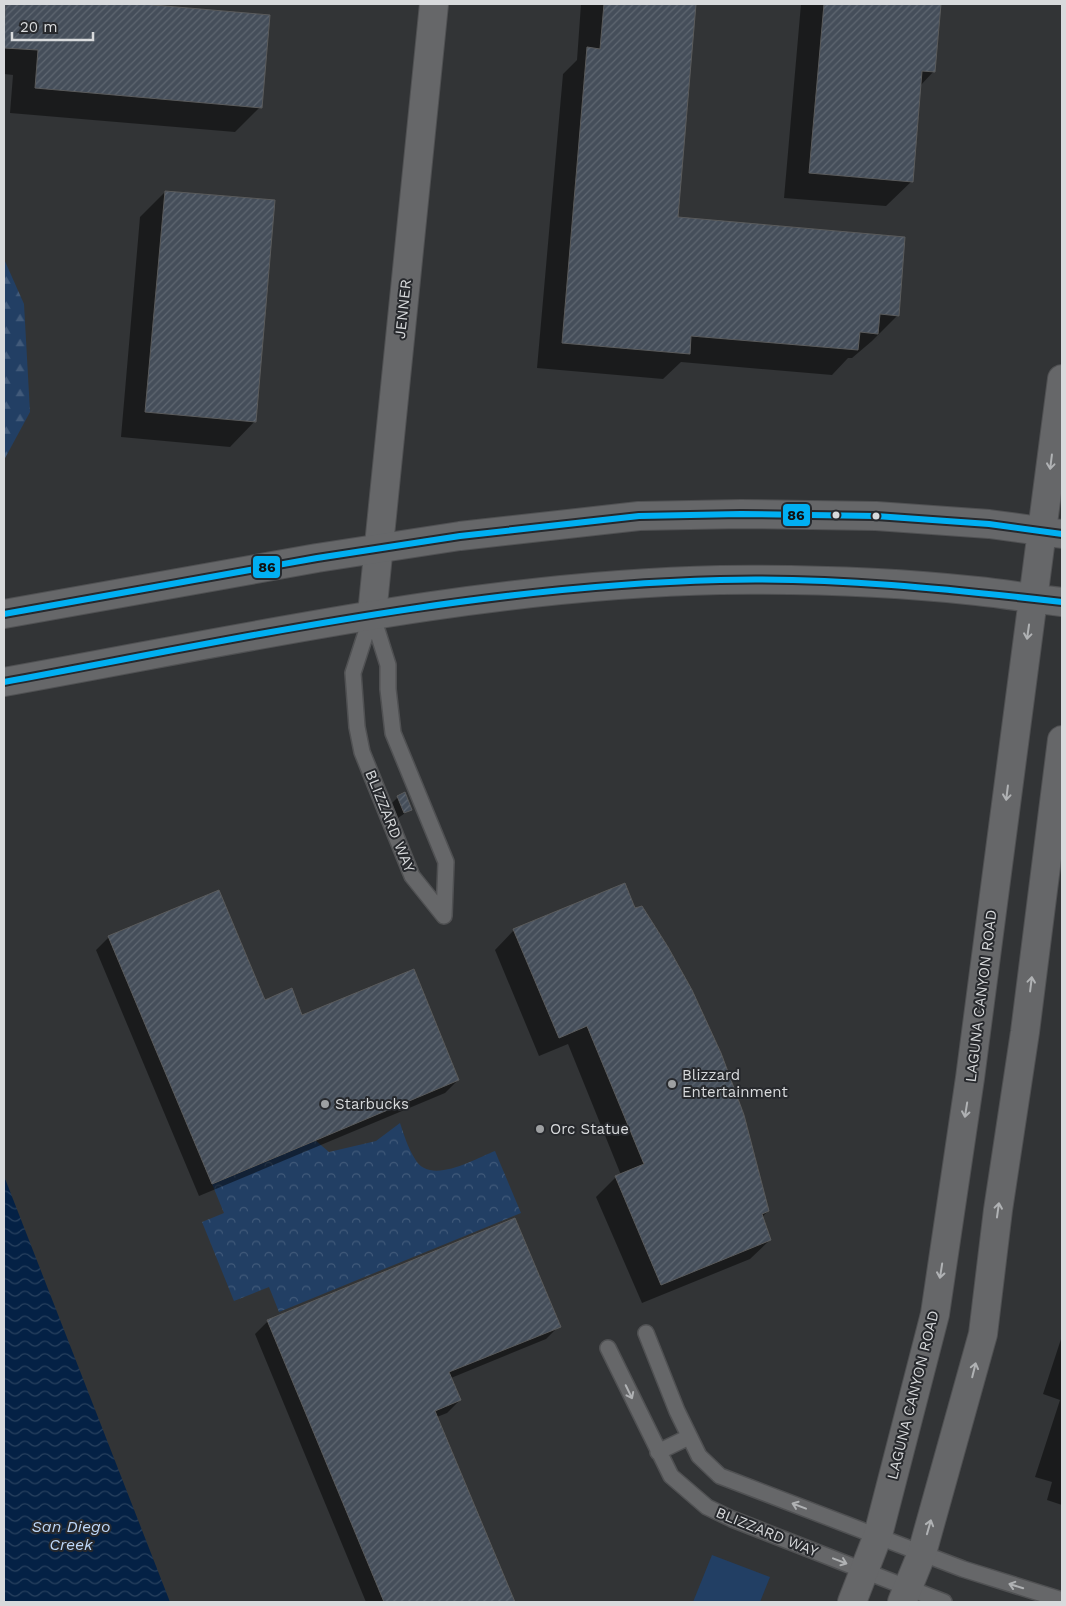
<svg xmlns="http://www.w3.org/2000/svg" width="1066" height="1606" font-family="'Work Sans',sans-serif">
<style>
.grass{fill:#223f64}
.forest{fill:url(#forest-firs)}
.park{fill:url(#park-crowns)}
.water{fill:url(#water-waves)}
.shadow{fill:#0007}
.building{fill:url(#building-hatch);stroke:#5a5b5c}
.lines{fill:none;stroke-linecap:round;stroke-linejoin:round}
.service-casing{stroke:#505153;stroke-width:18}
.minor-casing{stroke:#505153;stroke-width:30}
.secondary-casing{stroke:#505153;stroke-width:30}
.service{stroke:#666769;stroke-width:15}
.minor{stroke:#666769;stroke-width:28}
.secondary{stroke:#666769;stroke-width:28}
.bus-1-casing{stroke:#27292d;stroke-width:10}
.bus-1{stroke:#00aff2;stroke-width:6}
.oneway{stroke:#b0b2b4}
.bus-dot{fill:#d8dadc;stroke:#27292d;stroke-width:2}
.poi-dot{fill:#9ea0a2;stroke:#27292d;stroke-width:2}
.labels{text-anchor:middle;stroke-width:4;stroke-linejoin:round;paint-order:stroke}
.street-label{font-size:15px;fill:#d8dadc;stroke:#27292d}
.poi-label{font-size:15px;fill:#d8dadc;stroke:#27292d;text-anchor:start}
.water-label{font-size:16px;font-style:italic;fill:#bdd7f8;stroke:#27292d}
.line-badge{stroke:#27292d;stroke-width:2}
.pale-badge-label{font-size:14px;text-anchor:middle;font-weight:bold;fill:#111}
</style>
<defs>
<pattern id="forest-firs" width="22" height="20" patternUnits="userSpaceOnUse" patternTransform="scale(1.25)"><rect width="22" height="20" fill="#223f64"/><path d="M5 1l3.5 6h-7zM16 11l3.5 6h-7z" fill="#415a7a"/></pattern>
<pattern id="park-crowns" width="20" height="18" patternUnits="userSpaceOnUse" patternTransform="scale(1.25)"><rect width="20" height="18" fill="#223f64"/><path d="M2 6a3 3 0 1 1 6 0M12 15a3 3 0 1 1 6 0" fill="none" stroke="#415a7a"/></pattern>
<pattern id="water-waves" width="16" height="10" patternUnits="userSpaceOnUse" patternTransform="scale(1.25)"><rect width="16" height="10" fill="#042145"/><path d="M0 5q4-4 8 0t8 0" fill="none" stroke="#28415f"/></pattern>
<pattern id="building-hatch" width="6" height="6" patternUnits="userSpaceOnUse" patternTransform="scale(1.25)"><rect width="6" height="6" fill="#454e5a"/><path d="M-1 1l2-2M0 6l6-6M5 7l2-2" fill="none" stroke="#5f6771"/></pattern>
</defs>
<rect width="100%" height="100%" fill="#323436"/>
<path class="grass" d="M 712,1555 L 770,1577 L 760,1602 L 693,1602 Z"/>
<path class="forest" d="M 4,259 L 24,304 L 30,412 L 4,460 Z"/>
<path class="park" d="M 400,1123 C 404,1135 408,1148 415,1159 C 430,1186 474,1159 495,1151 L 521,1213 L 279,1312 L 269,1287 L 234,1301 L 202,1222 L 224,1213 L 212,1184 L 315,1140 L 329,1152 L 376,1141 Z"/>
<path class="water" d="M 4,1176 L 170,1602 L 4,1602 Z"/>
<path class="shadow" d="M 4,4 L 127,4 L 269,16 L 260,107 L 235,132 L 10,113 L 13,75 L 4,74 Z
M 581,4 L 695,4 L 676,218 L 897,316 L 872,341 L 852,358 L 848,358 L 832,375 L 681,362 L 663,379 L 537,368 L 563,74 L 577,60 Z
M 801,4 L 940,4 L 934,71 L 920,86 L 912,181 L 886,206 L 784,198 Z
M 165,192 L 255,421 L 230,447 L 121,437 L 140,217 Z
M 398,797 L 411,809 L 398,818 L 392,803 Z
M 514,930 L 768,1211 L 762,1217 L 770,1240 L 750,1259 L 642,1303 L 596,1197 L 616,1177 L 621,1175 L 568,1044 L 539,1056 L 495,950 Z
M 109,937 L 301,1016 L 458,1080 L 445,1093 L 199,1196 L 96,950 Z
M 268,1321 L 559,1326 L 546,1339 L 451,1378 L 460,1400 L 447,1413 L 437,1417 L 513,1602 L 366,1602 L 255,1334 Z
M 1062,1336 L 1062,1505 L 1047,1500 L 1052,1482 L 1035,1477 L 1060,1400 L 1043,1394 Z"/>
<path class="building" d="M 5,4 L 142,4 L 270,15 L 262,108 L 35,88 L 38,50 L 4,48 Z
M 604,4 L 696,4 L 678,217 L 905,237 L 899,316 L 880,314 L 878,334 L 860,332 L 858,350 L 691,336 L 690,354 L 562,343 L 587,47 L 600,49 Z
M 824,4 L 941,4 L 935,72 L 922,71 L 913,182 L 809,173 Z
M 165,191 L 275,200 L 256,422 L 145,412 Z
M 405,792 L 412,810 L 404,813 L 397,796 Z
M 625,883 L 635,908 L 642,906 L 668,947 L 692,990 L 721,1053 L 744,1115 L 769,1211 L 762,1214 L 771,1240 L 661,1285 L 615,1176 L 644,1164 L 587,1026 L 559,1038 L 513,929 Z
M 219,890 L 265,1000 L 292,988 L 302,1015 L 414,969 L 459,1080 L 212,1184 L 108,936 Z
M 515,1218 L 561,1327 L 449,1372 L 461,1400 L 435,1411 L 515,1602 L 384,1602 L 267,1320 Z"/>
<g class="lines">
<defs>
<path id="service" d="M 372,614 L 388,665 L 388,689 L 393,733 L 446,862 L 444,916 L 412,876 L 362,752 L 357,727 L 353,673 Z
M 646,1333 L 677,1411 L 699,1456 L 720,1476 L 963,1569 L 1062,1600
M 608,1348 L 671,1476 L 707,1507 L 732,1519 L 944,1602
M 658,1452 L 689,1437"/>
<path id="minor" d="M 372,614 L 434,4"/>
<path id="secondary" d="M 4,614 L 317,558 L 460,536 L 639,516 L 741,514 L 876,516 L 989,524 L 1062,534
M 4,682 C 239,640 480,585 720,580 C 805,579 892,582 977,591 C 1006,594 1034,599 1062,602
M 852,1602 L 878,1535 L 935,1314 L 970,1078 L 1062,379
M 902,1602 L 922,1553 L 983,1334 L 998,1210 L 1025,1032 L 1062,740"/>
</defs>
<use href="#service" class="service-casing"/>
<use href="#minor" class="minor-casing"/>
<use href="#secondary" class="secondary-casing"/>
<use href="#service" class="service"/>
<use href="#minor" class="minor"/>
<use href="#secondary" class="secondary"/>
<defs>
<path id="bus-1" d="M 4,614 L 317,558 L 460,536 L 639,516 L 741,514 L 876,516 L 989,524 L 1062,534
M 4,682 C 241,638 478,586 720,580 C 835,577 948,589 1062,602"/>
</defs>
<use href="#bus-1" class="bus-1-casing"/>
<use href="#bus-1" class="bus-1"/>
</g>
<defs><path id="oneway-shaft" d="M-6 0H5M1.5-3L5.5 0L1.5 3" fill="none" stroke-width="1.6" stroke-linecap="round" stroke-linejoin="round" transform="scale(1.25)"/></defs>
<g class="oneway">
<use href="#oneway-shaft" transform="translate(1051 462) rotate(97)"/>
<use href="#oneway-shaft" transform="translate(1028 632) rotate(98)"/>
<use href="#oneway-shaft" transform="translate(1007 793) rotate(97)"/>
<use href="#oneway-shaft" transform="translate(1031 984) rotate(-83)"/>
<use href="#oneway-shaft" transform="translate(966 1110) rotate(99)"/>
<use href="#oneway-shaft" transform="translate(998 1210) rotate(-82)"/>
<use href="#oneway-shaft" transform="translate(941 1271) rotate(99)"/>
<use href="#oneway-shaft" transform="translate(974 1370) rotate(-76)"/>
<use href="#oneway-shaft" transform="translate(629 1392) rotate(64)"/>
<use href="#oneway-shaft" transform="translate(799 1506) rotate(-159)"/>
<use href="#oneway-shaft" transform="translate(929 1527) rotate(-74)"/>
<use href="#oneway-shaft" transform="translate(840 1561) rotate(21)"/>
<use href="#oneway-shaft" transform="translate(1016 1586) rotate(-163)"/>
</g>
<g class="bus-dot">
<circle cx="836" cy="515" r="4.5"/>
<circle cx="876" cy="516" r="4.5"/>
</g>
<g class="poi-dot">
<circle cx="672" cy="1084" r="5"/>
<circle cx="325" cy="1104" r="5"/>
<circle cx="540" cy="1129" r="5"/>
</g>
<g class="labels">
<g class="street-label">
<text transform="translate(403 309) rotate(-84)" y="5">JENNER</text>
<text transform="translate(390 821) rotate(68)" y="5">BLIZZARD WAY</text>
<text transform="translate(981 996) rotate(-83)" y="5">LAGUNA CANYON ROAD</text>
<text transform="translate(913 1395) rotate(-76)" y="5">LAGUNA CANYON ROAD</text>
<text transform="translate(767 1532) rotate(22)" y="5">BLIZZARD WAY</text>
</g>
<g class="poi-label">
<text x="682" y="1080">Blizzard<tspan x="682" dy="17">Entertainment</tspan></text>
<text x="335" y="1109">Starbucks</text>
<text x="550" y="1134">Orc Statue</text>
</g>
<g class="water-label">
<text x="71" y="1532">San Diego<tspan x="71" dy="18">Creek</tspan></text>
</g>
</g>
<g class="line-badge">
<rect x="782" y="503" width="29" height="24" rx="5" fill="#00aff2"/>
<rect x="252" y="555" width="29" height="24" rx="5" fill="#00aff2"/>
</g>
<g class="pale-badge-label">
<text x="796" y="520">86</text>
<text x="267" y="572">86</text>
</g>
<rect width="1066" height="1606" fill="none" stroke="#d8dadc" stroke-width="10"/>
<path d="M12 32v8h81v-8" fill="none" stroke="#d8dadc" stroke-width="2.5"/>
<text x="20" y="32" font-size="15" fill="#d8dadc" stroke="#27292d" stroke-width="4" paint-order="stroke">20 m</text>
</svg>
